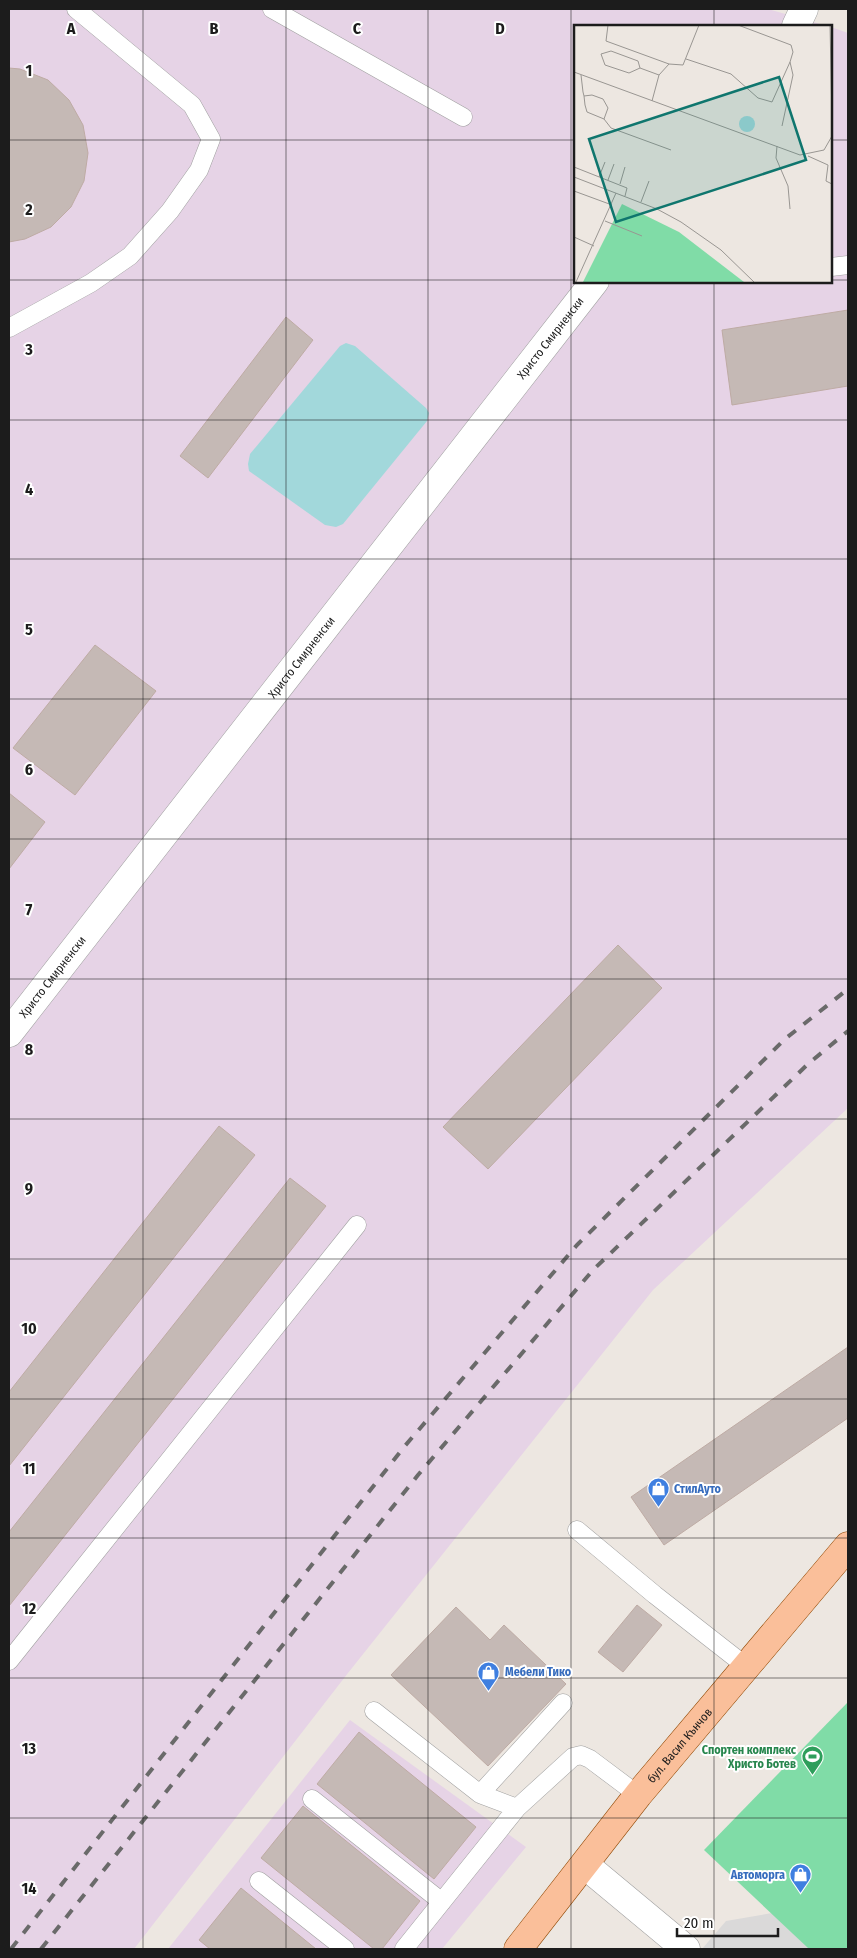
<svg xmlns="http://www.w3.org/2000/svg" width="857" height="1958" font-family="'Fira Sans Condensed',sans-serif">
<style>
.residential{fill:#dad9d9}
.industrial{fill:#e6d3e6}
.pitch{fill:#80dca7}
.water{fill:#a2d8db}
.building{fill:#c5b9b5;stroke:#beaba4}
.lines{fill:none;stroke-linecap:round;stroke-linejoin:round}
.service-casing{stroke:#a0a0a0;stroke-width:19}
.minor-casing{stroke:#a0a0a0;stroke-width:29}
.primary-casing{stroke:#914803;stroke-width:29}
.service{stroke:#fff;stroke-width:18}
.minor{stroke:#fff;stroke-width:28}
.primary{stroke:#fabf9a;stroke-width:28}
.rail{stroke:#6a6a6a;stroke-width:4;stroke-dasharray:10 10;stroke-linecap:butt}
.grid{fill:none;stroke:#1c1c1c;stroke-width:1;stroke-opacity:0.55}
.labels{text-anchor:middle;stroke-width:4;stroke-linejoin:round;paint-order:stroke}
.street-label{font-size:12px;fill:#1c1c1c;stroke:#fff}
.shop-label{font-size:12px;font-weight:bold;fill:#366cbe;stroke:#fff;text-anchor:start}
.leisure-label{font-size:12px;font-weight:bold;fill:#27864d;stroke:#fff;text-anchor:end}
.inset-road{fill:none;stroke:#999692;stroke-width:1}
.view{fill:#0f766e;fill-opacity:0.15;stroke:#0f766e;stroke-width:2.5}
.inset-edge{fill:none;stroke:#1c1c1c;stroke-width:2.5}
.grid-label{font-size:16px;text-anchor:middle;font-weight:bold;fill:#1c1c1c;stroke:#fff;stroke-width:4;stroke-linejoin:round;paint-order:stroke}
</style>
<rect width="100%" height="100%" fill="#ede7e1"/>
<path class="residential" d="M 772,1913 L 809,1949 L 702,1949 L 726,1921 Z"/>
<path class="industrial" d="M 9,9 L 768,9 L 827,26 L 576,26 L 576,281 L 831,281 L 831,27 L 848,33 L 848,1108 L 653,1290 L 348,1673 L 134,1949 L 9,1949 Z
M 350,1720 L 526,1847 L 442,1949 L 168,1949 Z"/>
<path class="pitch" d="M 848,1702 L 848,1949 L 809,1949 L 704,1850 Z"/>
<path class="water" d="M 346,343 L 355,346 L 426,408 L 429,413 L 427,421 L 343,524 L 336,527 L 325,525 L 249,471 L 248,464 L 250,454 L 340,346 Z"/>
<path class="building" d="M 9,68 L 20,69 L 48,80 L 69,100 L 83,125 L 88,153 L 84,181 L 71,207 L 51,227 L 25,239 L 9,242 Z
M 848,310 L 848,386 L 732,405 L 722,330 Z
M 286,317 L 313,340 L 208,478 L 180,456 Z
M 95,645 L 156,691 L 75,795 L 13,748 Z
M 9,793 L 45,822 L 9,869 Z
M 618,945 L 662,988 L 488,1169 L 443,1127 Z
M 219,1126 L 255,1155 L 9,1466 L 9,1392 Z
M 290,1178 L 326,1206 L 9,1606 L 9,1532 Z
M 848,1347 L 848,1418 L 664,1545 L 631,1497 Z
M 637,1605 L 662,1625 L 623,1672 L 598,1652 Z
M 456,1607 L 490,1640 L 504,1625 L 566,1684 L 488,1766 L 391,1675 Z
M 359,1732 L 476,1827 L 434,1879 L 317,1784 Z
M 303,1806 L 420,1901 L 382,1949 L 374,1949 L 261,1858 Z
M 241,1888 L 316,1949 L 210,1949 L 199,1940 Z"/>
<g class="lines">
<defs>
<path id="service" d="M 272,9 L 463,117
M 831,267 L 848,265
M 9,328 L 91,283 L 130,256 L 170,211 L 199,170 L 211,139 L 192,105 L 76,9
M 577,1530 L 655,1595 L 747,1667
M 9,1661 L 357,1225
M 374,1711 L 480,1794 L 517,1808
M 480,1794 L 563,1703
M 312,1799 L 442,1902
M 259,1881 L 345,1949
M 404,1949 L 517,1808 L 573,1757 L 581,1755 L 590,1759 L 638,1795"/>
<g id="minor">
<path d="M 796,26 L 804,9"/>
<path id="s1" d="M 9,1033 L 595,281"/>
<path d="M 585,1865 L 686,1949"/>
</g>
<g id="primary">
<path id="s2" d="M 518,1949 L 638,1795 L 848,1546"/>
</g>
</defs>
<use href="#service" class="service-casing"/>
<use href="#minor" class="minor-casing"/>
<use href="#primary" class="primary-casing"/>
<use href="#service" class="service"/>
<use href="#minor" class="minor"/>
<use href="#primary" class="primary"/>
<path class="rail" d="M 11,1949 L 404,1447 L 577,1245 L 785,1039 L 848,989
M 41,1949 L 418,1475 L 593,1270 L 808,1064 L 848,1031"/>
</g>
<path class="grid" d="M 143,9 L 143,1949M 286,9 L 286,1949M 428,9 L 428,1949M 571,9 L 571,1949M 714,9 L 714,26M 9,140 L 576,140M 831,140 L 848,140M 9,280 L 576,280M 831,280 L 848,280M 714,281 L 714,1949M 9,420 L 848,420M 9,559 L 848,559M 9,699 L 848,699M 9,839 L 848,839M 9,979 L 848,979M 9,1119 L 848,1119M 9,1259 L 848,1259M 9,1399 L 848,1399M 9,1538 L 848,1538M 9,1678 L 848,1678M 9,1818 L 848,1818"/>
<defs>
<symbol id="shop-pin" viewBox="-11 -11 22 30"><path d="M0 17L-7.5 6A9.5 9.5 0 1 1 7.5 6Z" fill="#3f7fe0" stroke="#fff"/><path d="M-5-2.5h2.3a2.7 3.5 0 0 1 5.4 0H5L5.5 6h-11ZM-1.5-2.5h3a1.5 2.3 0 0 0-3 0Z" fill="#fff"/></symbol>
<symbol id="stadium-pin" viewBox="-11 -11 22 30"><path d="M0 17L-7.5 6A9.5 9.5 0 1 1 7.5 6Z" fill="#2e9e5b" stroke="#fff"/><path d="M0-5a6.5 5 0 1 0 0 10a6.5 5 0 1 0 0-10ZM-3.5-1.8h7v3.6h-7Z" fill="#fff"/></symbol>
</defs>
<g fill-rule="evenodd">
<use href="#shop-pin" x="646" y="1476" width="25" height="34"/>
<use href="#shop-pin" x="476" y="1660" width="25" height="34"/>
<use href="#stadium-pin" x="800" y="1744" width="25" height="34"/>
<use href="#shop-pin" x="788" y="1862" width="25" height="34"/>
</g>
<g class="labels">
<g class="street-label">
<text dy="4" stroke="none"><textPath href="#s1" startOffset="881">Христо Смирненски</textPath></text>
<text dy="4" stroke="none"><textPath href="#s1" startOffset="476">Христо Смирненски</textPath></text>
<text dy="4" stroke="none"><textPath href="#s1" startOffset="71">Христо Смирненски</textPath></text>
<text dy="4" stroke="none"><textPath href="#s2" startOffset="260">бул. Васил Кънчов</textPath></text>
</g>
<g class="shop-label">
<text x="674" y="1493">СтилАуто</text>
<text x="505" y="1676">Мебели Тико</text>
<text x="785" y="1879" text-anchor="end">Автоморга</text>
</g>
<g class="leisure-label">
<text x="796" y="1754">Спортен комплекс<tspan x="796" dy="14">Христо Ботев</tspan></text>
</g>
</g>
<g transform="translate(574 25)">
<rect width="258" height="258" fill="#ede7e1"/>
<path d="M 48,179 L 105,207 L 170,257 L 9,257 Z" fill="#80dca7"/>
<path d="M165 99a8 8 0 1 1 16 0a8 8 0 1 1-16 0Z" fill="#a2d8db"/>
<path class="inset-road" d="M 34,0 L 32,16 L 95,39 L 85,50 L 78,76M 164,0 L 217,20 L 219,27 L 216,37M 256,0 L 258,94M 112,34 L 157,49 L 184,73 L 198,77 L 216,37 L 219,50 L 208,101M 95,39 L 109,40 L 125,0M 66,43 L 55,48 L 31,40 L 27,29 L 37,26 L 64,36 L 66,43 L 85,50M 0,47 L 226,130 L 250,125 L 258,111M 7,50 L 9,67 L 10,71 L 11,80 L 13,87 L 30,94 L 34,83 L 29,74 L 18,70 L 10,71M 30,94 L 37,103 L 97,125M 203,121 L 202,133 L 214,161 L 216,184M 234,131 L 254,140 L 252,156 L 258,159M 0,142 L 53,163 L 51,171M 0,152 L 83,184 L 107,197 L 147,225 L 180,257M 25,152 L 31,137M 34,155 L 40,139M 46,159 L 51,142M 0,166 L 38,180M 67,177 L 75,156M 31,196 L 68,211M 0,212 L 20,221M 2,257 L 42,168"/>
<path class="view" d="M 205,52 L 232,135 L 42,197 L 15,114 Z"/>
<rect width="258" height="258" class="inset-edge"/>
</g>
<g class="grid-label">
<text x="71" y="34">A</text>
<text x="214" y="34">B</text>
<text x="357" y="34">C</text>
<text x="500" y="34">D</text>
<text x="29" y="76">1</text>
<text x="29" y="215">2</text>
<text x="29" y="355">3</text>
<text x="29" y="495">4</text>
<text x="29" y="635">5</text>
<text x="29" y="775">6</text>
<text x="29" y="915">7</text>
<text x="29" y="1055">8</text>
<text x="29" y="1194">9</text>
<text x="29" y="1334">10</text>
<text x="29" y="1474">11</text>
<text x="29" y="1614">12</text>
<text x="29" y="1754">13</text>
<text x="29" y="1894">14</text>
</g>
<rect width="857" height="1958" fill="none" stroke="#1c1c1c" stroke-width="20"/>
<path d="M677 1928v8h101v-8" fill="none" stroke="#1c1c1c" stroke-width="2.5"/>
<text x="684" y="1928" font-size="15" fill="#1c1c1c" stroke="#ffffff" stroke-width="4" paint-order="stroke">20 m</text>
</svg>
